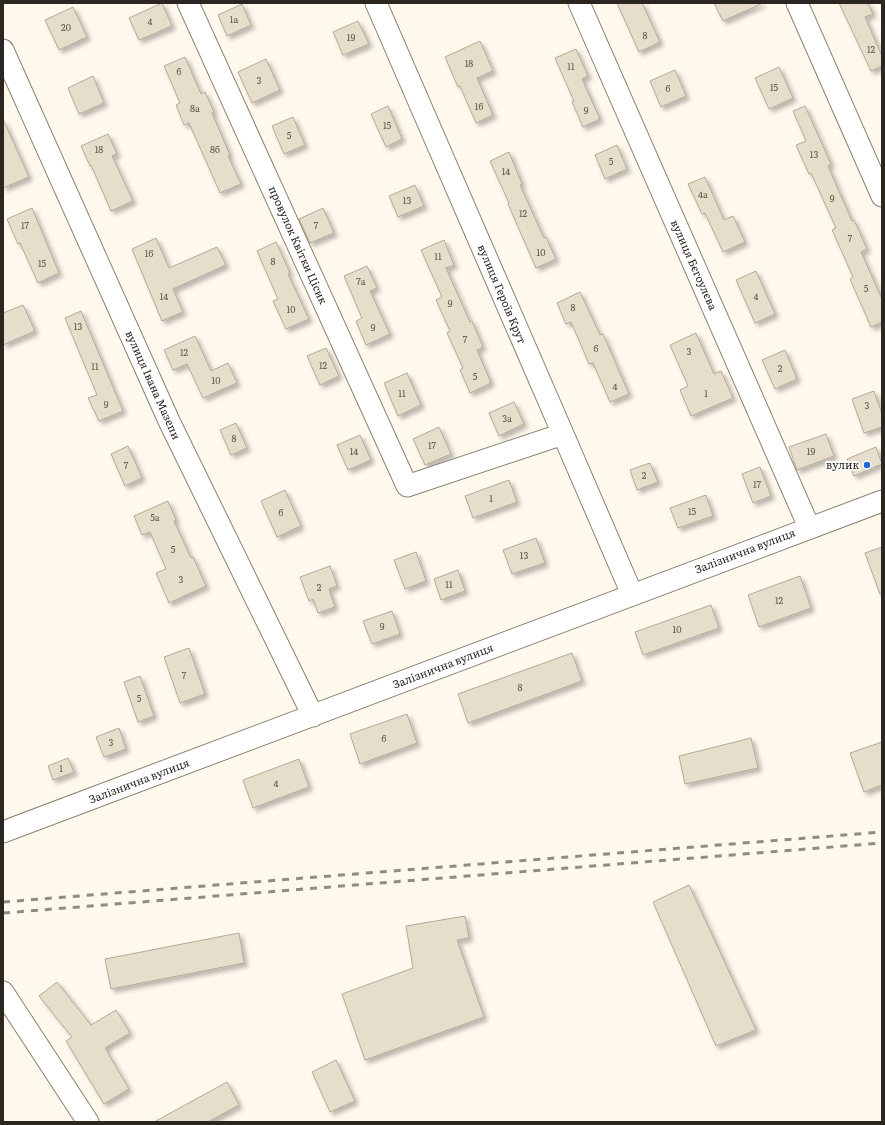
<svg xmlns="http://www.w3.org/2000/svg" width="885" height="1125" font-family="Literata,serif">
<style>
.building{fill:#e7ddcb;stroke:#b3a997;filter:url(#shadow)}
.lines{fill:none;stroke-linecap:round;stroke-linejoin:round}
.minor-casing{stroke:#8b8271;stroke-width:23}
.minor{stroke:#fff;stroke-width:21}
.rail{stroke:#918b82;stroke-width:3;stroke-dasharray:7 7;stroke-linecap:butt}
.poi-dot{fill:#1e69d4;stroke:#fff;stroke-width:1.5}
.labels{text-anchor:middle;stroke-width:3.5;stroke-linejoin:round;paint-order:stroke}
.number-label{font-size:9px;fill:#5a544b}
.street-label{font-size:11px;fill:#2b2720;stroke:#fff}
.poi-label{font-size:11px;fill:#2b2720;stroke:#fff;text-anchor:end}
</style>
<defs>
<filter id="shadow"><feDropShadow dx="3.5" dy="3.5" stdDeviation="2" flood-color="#0004"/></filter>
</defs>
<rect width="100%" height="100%" fill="#fff8ed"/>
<path class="building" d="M 162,3 L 172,26 L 139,40 L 129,18 Z
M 617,3 L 642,3 L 660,42 L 639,52 Z
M 714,3 L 763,3 L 723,21 Z
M 839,3 L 868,3 L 873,14 L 865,17 L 882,56 L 882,66 L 871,71 Z
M 242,4 L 251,25 L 227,36 L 218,15 Z
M 73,7 L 87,37 L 59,50 L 45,20 Z
M 358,21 L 369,44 L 343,55 L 333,32 Z
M 480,41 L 493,71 L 477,78 L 493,115 L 476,123 L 460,86 L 458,87 L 445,57 Z
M 576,49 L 588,76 L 582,79 L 600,119 L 583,127 L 572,102 L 574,101 L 555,58 Z
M 185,57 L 201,94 L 205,92 L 214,112 L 212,113 L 230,155 L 228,156 L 241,184 L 220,193 L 189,123 L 184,125 L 176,105 L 180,103 L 164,66 Z
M 266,59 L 280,90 L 252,103 L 238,72 Z
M 779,67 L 793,98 L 769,109 L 755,78 Z
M 675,70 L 686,96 L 661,107 L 650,81 Z
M 93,76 L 104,103 L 79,114 L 68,88 Z
M 388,106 L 402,139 L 386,147 L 371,114 Z
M 805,106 L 831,164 L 828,166 L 852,221 L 854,220 L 867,249 L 861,252 L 882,299 L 882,322 L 871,327 L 850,279 L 853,277 L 832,230 L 836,228 L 811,173 L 809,174 L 796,145 L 806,141 L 793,111 Z
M 293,117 L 305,145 L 284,154 L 272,126 Z
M 3,119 L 29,177 L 3,188 Z
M 108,134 L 117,154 L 112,156 L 133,201 L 111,211 L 91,165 L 90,166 L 81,146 Z
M 617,145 L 627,169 L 605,179 L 595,155 Z
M 509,152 L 522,184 L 520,185 L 544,238 L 546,237 L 556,259 L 536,268 L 508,204 L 509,203 L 490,161 Z
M 705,177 L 724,220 L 733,216 L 745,242 L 723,252 L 705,213 L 702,214 L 688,184 Z
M 415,185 L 424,206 L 398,217 L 389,196 Z
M 32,208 L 59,273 L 38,283 L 20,243 L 18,244 L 7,219 Z
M 323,208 L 334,233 L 310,243 L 299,219 Z
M 156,238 L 169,268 L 217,247 L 226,265 L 173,289 L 183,312 L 162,321 L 132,249 Z
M 444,240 L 454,265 L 446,268 L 470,322 L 472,321 L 483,347 L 477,350 L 491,383 L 470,393 L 460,370 L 463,368 L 447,333 L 450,331 L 436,300 L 442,297 L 421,250 Z
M 276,242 L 290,273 L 288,274 L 309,319 L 286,329 L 273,301 L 278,299 L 257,251 Z
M 367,266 L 377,288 L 370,291 L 390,334 L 366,345 L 356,321 L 362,318 L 344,276 Z
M 756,271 L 775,314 L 755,323 L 736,280 Z
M 580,292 L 600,335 L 603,334 L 629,394 L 610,402 L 593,363 L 589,364 L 571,322 L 566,324 L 557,303 Z
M 23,305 L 35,331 L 3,345 L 3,313 Z
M 81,311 L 123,411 L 99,421 L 88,398 L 97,395 L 65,318 Z
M 696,333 L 714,374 L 721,371 L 733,398 L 691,416 L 680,390 L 688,386 L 670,345 Z
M 195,336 L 211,371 L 228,363 L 237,383 L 203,398 L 187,364 L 173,370 L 164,350 Z
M 326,348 L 339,376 L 320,385 L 307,356 Z
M 785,350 L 797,379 L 775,389 L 762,360 Z
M 407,373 L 421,405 L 398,416 L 384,383 Z
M 874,391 L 882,414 L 882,427 L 864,433 L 852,399 Z
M 514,402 L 524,424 L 499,436 L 489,413 Z
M 236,423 L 247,448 L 231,455 L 220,430 Z
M 439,427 L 451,454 L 425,465 L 413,439 Z
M 826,434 L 834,456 L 797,470 L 789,447 Z
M 360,435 L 371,460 L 348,470 L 337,445 Z
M 128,446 L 142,478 L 125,486 L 111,454 Z
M 876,447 L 882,464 L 854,476 L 847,459 Z
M 650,463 L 658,482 L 637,490 L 630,470 Z
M 760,467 L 771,496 L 753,503 L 742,474 Z
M 509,480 L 517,502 L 473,518 L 465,496 Z
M 285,490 L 301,526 L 277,537 L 261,501 Z
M 706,495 L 713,516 L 678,528 L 670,508 Z
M 168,501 L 176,520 L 174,521 L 191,558 L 193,557 L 206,586 L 169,603 L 156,573 L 166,569 L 150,532 L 142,535 L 134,516 Z
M 536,538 L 545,563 L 512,574 L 503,550 Z
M 882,547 L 882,594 L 880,594 L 865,553 Z
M 416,552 L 426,581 L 405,589 L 394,560 Z
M 330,566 L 337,586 L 329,589 L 335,607 L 318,613 L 313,599 L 309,601 L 300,577 Z
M 458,570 L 465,591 L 441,600 L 434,579 Z
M 800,576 L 811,608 L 759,627 L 748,595 Z
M 711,605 L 719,628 L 643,655 L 635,632 Z
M 392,611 L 400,634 L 372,644 L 363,621 Z
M 189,648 L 205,694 L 180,703 L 164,657 Z
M 572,653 L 582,681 L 468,723 L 458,694 Z
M 140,676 L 154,716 L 138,722 L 124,682 Z
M 407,714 L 417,743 L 360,764 L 350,734 Z
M 119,728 L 126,749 L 104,757 L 96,737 Z
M 751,738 L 758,768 L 685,784 L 679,756 Z
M 882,742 L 882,785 L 864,792 L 850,753 Z
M 68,758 L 74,772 L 53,780 L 48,766 Z
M 299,759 L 309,787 L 253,808 L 243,780 Z
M 689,885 L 756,1030 L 716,1046 L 653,902 Z
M 465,916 L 469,938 L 457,940 L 484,1017 L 365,1060 L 342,994 L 413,968 L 406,926 Z
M 239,933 L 244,963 L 111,989 L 105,959 Z
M 57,982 L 91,1025 L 116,1010 L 130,1033 L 105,1048 L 129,1089 L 104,1104 L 66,1041 L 72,1037 L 39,996 Z
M 336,1060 L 355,1101 L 330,1112 L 312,1072 Z
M 227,1082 L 239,1105 L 208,1122 L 154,1122 Z"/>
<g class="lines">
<defs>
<path id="minor" d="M 188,3 L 407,486 L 563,434 L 376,3
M 579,3 L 809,527
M 797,3 L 882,196
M 3,50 L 169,421 L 313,716
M 563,434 L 632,594
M 3,832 L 882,501
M 3,992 L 88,1122"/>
</defs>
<use href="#minor" class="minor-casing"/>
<use href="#minor" class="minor"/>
<path class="rail" d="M 3,902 L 882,832
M 3,913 L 882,843"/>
</g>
<circle class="poi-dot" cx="867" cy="465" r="4"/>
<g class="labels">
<g class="number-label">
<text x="234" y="23">1а</text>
<text x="150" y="25">4</text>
<text x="66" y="31">20</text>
<text x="645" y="39">8</text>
<text x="351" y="41">19</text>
<text x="871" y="53">12</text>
<text x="469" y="67">18</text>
<text x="571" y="70">11</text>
<text x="179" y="75">6</text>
<text x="259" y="84">3</text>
<text x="774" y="91">15</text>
<text x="668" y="92">6</text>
<text x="479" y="110">16</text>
<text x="195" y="112">8а</text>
<text x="586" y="114">9</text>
<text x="387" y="129">15</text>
<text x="289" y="139">5</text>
<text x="99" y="153">18</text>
<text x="215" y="153">8б</text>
<text x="814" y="158">13</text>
<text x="611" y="165">5</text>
<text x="506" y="175">14</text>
<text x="703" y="198">4а</text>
<text x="832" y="202">9</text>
<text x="407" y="204">13</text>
<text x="523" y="217">12</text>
<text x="25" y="229">17</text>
<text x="316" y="229">7</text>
<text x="850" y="242">7</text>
<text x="541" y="256">10</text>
<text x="149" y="257">16</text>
<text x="438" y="260">11</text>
<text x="273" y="265">8</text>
<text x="42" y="267">15</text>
<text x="361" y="285">7а</text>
<text x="866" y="292">5</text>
<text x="164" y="300">14</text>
<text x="756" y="300">4</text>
<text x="450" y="307">9</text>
<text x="573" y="311">8</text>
<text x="291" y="313">10</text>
<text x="78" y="330">13</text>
<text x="373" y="331">9</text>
<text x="465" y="343">7</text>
<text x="596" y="352">6</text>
<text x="689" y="355">3</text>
<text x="184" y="356">12</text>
<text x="323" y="369">12</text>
<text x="95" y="370">11</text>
<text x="780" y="372">2</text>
<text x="475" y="380">5</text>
<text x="216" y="384">10</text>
<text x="615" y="390">4</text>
<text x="402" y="397">11</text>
<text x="706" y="397">1</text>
<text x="106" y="408">9</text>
<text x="867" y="409">3</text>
<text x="507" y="422">3а</text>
<text x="234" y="442">8</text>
<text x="432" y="449">17</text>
<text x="354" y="455">14</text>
<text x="811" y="455">19</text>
<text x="126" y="469">7</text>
<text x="644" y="479">2</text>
<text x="757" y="488">17</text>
<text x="491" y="502">1</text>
<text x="692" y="515">15</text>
<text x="281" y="516">6</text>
<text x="155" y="521">5а</text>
<text x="173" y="553">5</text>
<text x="524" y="559">13</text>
<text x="181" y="583">3</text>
<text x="449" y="588">11</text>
<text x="319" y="591">2</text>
<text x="779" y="604">12</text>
<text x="382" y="630">9</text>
<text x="677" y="633">10</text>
<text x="184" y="679">7</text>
<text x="520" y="691">8</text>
<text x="139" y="702">5</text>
<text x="384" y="742">6</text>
<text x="111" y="746">3</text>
<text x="61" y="772">1</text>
<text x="276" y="787">4</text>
</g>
<g class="street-label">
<text transform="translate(298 245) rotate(66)" y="4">провулок Квітки Цісик</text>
<text transform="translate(694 265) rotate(66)" y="4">вулиця Бєгоулєва</text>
<text transform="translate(502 294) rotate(67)" y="4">вулиця Героїв Крут</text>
<text transform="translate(153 385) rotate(66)" y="4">вулиця Івана Мазепи</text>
<text transform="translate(745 551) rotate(-21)" y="4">Залізнична вулиця</text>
<text transform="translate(443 666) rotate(-21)" y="4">Залізнична вулиця</text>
<text transform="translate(139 781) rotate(-21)" y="4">Залізнична вулиця</text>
</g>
<g class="poi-label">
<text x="859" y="469">вулик</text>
</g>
</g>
<rect width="885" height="1125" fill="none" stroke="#2b2720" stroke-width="8"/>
</svg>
